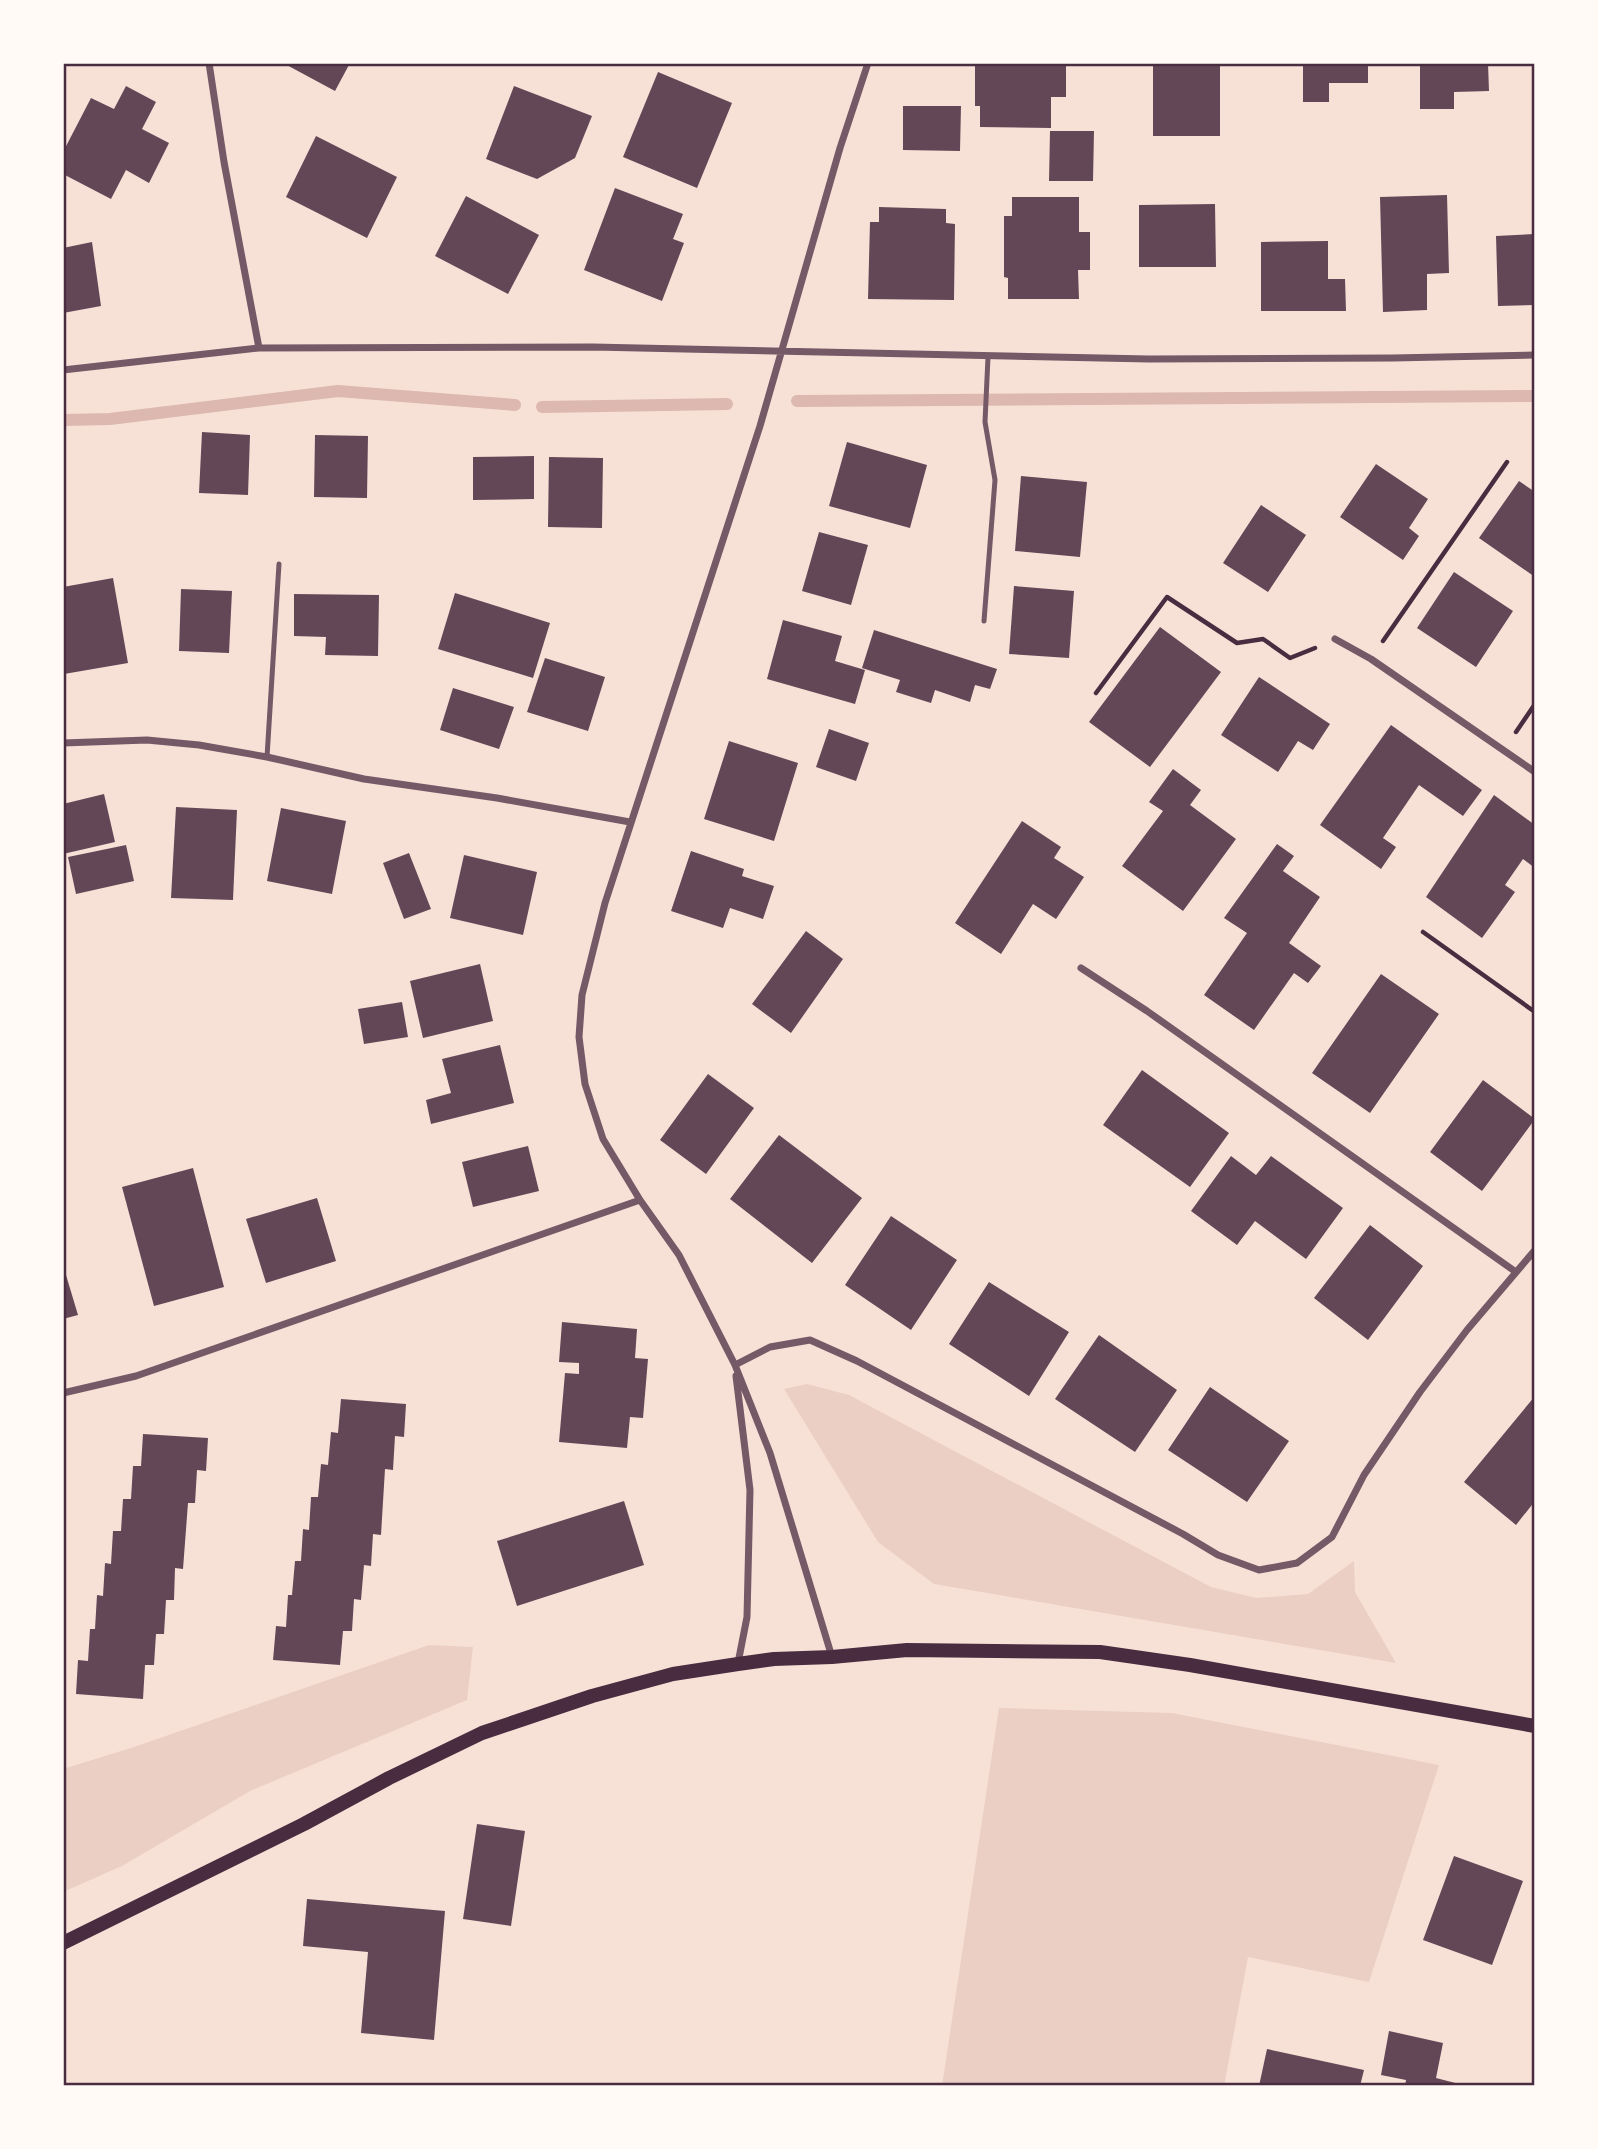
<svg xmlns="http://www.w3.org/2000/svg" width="1598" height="2149" font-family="Montserrat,sans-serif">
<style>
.green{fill:#ebcfc5}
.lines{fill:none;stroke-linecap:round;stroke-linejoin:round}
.stream{stroke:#dcb8b0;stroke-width:12}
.building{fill:#644757}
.path{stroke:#4a2c40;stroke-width:4.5}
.service{stroke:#755966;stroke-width:5}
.minor{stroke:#755966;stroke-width:7}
.secondary{stroke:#4a2c40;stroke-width:14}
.neatline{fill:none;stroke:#4a2c40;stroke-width:2.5}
</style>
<rect width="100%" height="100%" fill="#f7e1d7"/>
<path class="green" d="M 807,1384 L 849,1395 L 1211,1587 L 1256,1598 L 1308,1594 L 1354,1561 L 1355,1592 L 1396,1663 L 934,1584 L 878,1542 L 784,1389 Z
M 429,1645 L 473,1647 L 467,1700 L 250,1791 L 122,1866 L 63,1892 L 63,1769 L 134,1747 Z
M 999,1708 L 1172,1713 L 1439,1765 L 1369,1982 L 1248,1957 L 1224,2086 L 942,2086 Z"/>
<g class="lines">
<path class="stream" d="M 797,401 L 1535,396
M 542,407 L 727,404
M 63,420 L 110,419 L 338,391 L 515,405"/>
</g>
<path class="building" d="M 283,63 L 350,63 L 335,91 Z
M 975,63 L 1066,63 L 1066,97 L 1051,97 L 1051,128 L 980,127 L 980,106 L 975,106 Z
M 1153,63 L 1220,63 L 1220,136 L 1153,136 Z
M 1303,63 L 1368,63 L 1368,83 L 1329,83 L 1329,102 L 1303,102 Z
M 1420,63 L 1488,63 L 1489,91 L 1454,92 L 1454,109 L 1420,109 Z
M 658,72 L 732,103 L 697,188 L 623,157 Z
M 126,86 L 156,102 L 142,129 L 169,143 L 149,183 L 126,170 L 111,199 L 63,174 L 63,152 L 91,98 L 114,109 Z
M 514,86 L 592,116 L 575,158 L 537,179 L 486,159 Z
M 903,106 L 961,106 L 960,151 L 903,150 Z
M 1050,131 L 1094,131 L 1093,181 L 1049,181 Z
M 316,136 L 397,177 L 367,238 L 286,197 Z
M 615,188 L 683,214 L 673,239 L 684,243 L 662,301 L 584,270 Z
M 1447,195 L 1449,273 L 1427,274 L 1427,310 L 1383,312 L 1380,197 Z
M 466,196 L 539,235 L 508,294 L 435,256 Z
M 1012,197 L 1079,197 L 1079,232 L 1090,232 L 1090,270 L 1078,270 L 1079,299 L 1008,299 L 1008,278 L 1004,277 L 1004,216 L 1012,216 Z
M 1215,204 L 1216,267 L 1139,267 L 1139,205 Z
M 879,207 L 946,209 L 946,223 L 955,224 L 954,300 L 868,299 L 870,222 L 879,222 Z
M 1535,234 L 1535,305 L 1498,306 L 1496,236 Z
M 1328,241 L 1328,279 L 1345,279 L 1346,311 L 1261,311 L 1261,242 Z
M 92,242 L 101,306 L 63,313 L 63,248 Z
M 202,432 L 250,435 L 248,495 L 199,493 Z
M 315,435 L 368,436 L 367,498 L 314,497 Z
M 847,442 L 927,465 L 910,528 L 829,506 Z
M 534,456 L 534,499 L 473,500 L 473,457 Z
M 549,457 L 603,458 L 602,528 L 548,527 Z
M 1376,464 L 1428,499 L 1409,528 L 1419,536 L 1403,560 L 1340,517 Z
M 1021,476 L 1087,482 L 1080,557 L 1015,551 Z
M 1519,481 L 1535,492 L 1535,577 L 1479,538 Z
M 1261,505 L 1306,535 L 1268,592 L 1223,563 Z
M 819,532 L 868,545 L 851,605 L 802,591 Z
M 1454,572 L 1513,611 L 1476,667 L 1417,628 Z
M 113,578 L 128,663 L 64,674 L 63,587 Z
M 1014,586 L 1074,591 L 1069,658 L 1009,654 Z
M 181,589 L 232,591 L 229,653 L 179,651 Z
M 455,593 L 550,623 L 533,678 L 438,649 Z
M 294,594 L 379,595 L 378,656 L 325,655 L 326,637 L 294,636 Z
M 783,620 L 842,636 L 835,661 L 865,670 L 855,704 L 767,679 Z
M 1160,627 L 1221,672 L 1150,767 L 1089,722 Z
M 874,630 L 997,669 L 990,689 L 975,685 L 970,702 L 935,690 L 931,703 L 896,692 L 900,680 L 862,668 Z
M 545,658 L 605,677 L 588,731 L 527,712 Z
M 1259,677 L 1330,724 L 1313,750 L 1298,741 L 1278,772 L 1221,735 Z
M 453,688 L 514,707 L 499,749 L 440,730 Z
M 1391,725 L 1482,790 L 1463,816 L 1419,785 L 1383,838 L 1396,847 L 1381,869 L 1320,825 Z
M 829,729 L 869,743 L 856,781 L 816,767 Z
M 729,741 L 798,763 L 774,841 L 704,819 Z
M 1173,769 L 1201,790 L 1190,805 L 1236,839 L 1183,911 L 1122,866 L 1163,811 L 1149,802 Z
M 104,794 L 115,842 L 63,854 L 63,804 Z
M 1494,795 L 1535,825 L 1535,868 L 1523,859 L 1505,885 L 1515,892 L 1482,938 L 1426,897 Z
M 176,807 L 237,810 L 233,900 L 171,898 Z
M 281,808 L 346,821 L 332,894 L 267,881 Z
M 1022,821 L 1061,847 L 1054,858 L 1084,877 L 1056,919 L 1033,904 L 1001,954 L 955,923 Z
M 1277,844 L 1294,856 L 1283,871 L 1320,897 L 1289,943 L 1321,966 L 1308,983 L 1294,973 L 1254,1030 L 1204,995 L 1247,933 L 1224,918 Z
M 126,845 L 134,881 L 76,894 L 68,857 Z
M 691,851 L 744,869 L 742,876 L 774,886 L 763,919 L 730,908 L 723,928 L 671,911 Z
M 409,853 L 431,909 L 404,919 L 383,863 Z
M 464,855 L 537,872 L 523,935 L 450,918 Z
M 806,931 L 843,959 L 791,1033 L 752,1004 Z
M 480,964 L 493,1021 L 423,1038 L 410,981 Z
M 1381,974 L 1439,1014 L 1370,1113 L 1312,1073 Z
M 402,1002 L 408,1037 L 364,1044 L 358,1009 Z
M 500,1045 L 514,1103 L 431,1124 L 426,1100 L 451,1093 L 442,1059 Z
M 1142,1070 L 1229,1133 L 1190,1187 L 1103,1125 Z
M 708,1074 L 754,1108 L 706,1174 L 660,1140 Z
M 1483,1080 L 1535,1119 L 1482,1191 L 1430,1152 Z
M 779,1135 L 862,1198 L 812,1263 L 730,1199 Z
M 528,1146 L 539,1191 L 473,1207 L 462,1162 Z
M 1231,1156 L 1256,1175 L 1271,1156 L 1343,1208 L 1306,1259 L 1255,1221 L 1237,1245 L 1191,1211 Z
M 193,1168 L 224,1287 L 154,1306 L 122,1187 Z
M 317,1198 L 336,1261 L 266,1283 L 246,1219 Z
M 891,1216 L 957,1260 L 911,1330 L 845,1285 Z
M 1370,1225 L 1423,1266 L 1368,1340 L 1314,1298 Z
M 63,1265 L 78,1315 L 63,1319 Z
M 989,1282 L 1069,1332 L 1029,1396 L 949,1344 Z
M 562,1322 L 637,1329 L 635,1358 L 648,1359 L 643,1418 L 630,1417 L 627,1448 L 559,1442 L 565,1373 L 579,1374 L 579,1363 L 559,1362 Z
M 1099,1335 L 1177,1390 L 1135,1452 L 1055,1399 Z
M 1210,1387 L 1289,1441 L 1247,1502 L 1168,1450 Z
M 1535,1396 L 1535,1501 L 1516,1525 L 1464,1482 Z
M 341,1399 L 406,1404 L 404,1437 L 395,1436 L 393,1470 L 385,1469 L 381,1535 L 373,1534 L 371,1566 L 364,1565 L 361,1600 L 354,1599 L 352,1631 L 343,1631 L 340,1665 L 273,1660 L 276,1626 L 286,1627 L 288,1595 L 292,1595 L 295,1561 L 301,1561 L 303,1529 L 309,1530 L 311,1497 L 318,1497 L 321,1464 L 328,1465 L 331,1432 L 338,1433 Z
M 143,1434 L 208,1438 L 206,1471 L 197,1470 L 195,1503 L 188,1503 L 183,1569 L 175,1568 L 174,1600 L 166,1600 L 164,1634 L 156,1634 L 154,1665 L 145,1665 L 143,1699 L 76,1694 L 78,1660 L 88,1661 L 90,1629 L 95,1629 L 97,1595 L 103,1596 L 105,1563 L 111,1564 L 113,1531 L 121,1531 L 123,1499 L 131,1499 L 133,1466 L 141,1466 Z
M 624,1501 L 644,1565 L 517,1606 L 497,1541 Z
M 477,1824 L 525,1831 L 511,1926 L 463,1919 Z
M 1454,1856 L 1523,1881 L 1492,1965 L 1423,1940 Z
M 307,1899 L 445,1911 L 434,2040 L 361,2033 L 368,1952 L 303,1946 Z
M 1389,2031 L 1443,2043 L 1436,2078 L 1467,2086 L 1405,2086 L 1406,2080 L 1381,2075 Z
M 1267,2049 L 1364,2070 L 1360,2086 L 1259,2086 Z"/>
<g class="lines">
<path class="path" d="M 1383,641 L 1507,462
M 1096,693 L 1167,597 L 1237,643 L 1263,639 L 1290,658 L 1315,648
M 1516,732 L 1535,704
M 1423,932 L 1535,1012"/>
<path class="service" d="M 984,621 L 995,480 L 985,422 L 988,357
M 267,757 L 279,564"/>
<path class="minor" d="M 209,63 L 224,162 L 259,348
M 63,370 L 259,348 L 593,347 L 1149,359 L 1393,358 L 1535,355
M 1335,639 L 1371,659 L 1535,772
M 63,743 L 147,740 L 199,745 L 267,757 L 364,779 L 497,798 L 630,822
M 1081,968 L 1147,1011 L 1516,1272
M 735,1365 L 770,1347 L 810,1340 L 857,1361 L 1183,1534 L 1218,1555 L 1259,1570 L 1297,1563 L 1332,1537 L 1364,1475 L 1420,1392 L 1467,1330 L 1535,1250
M 736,1376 L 750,1490 L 747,1617 L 738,1663
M 63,1393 L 136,1376 L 640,1200
M 832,1657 L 770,1453 L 735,1365 L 679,1255 L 640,1200 L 603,1139 L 585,1084 L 579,1037 L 582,995 L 605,903 L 760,426 L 840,148 L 868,63"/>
<path class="secondary" d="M 63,1943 L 304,1824 L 389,1778 L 482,1733 L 592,1696 L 673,1674 L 738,1664 L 774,1659 L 832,1657 L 907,1650 L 1100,1652 L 1190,1665 L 1535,1726"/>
</g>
<rect width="1598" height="2149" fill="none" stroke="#fffaf5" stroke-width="130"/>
<rect x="65" y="65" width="1468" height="2019" class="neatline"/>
</svg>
